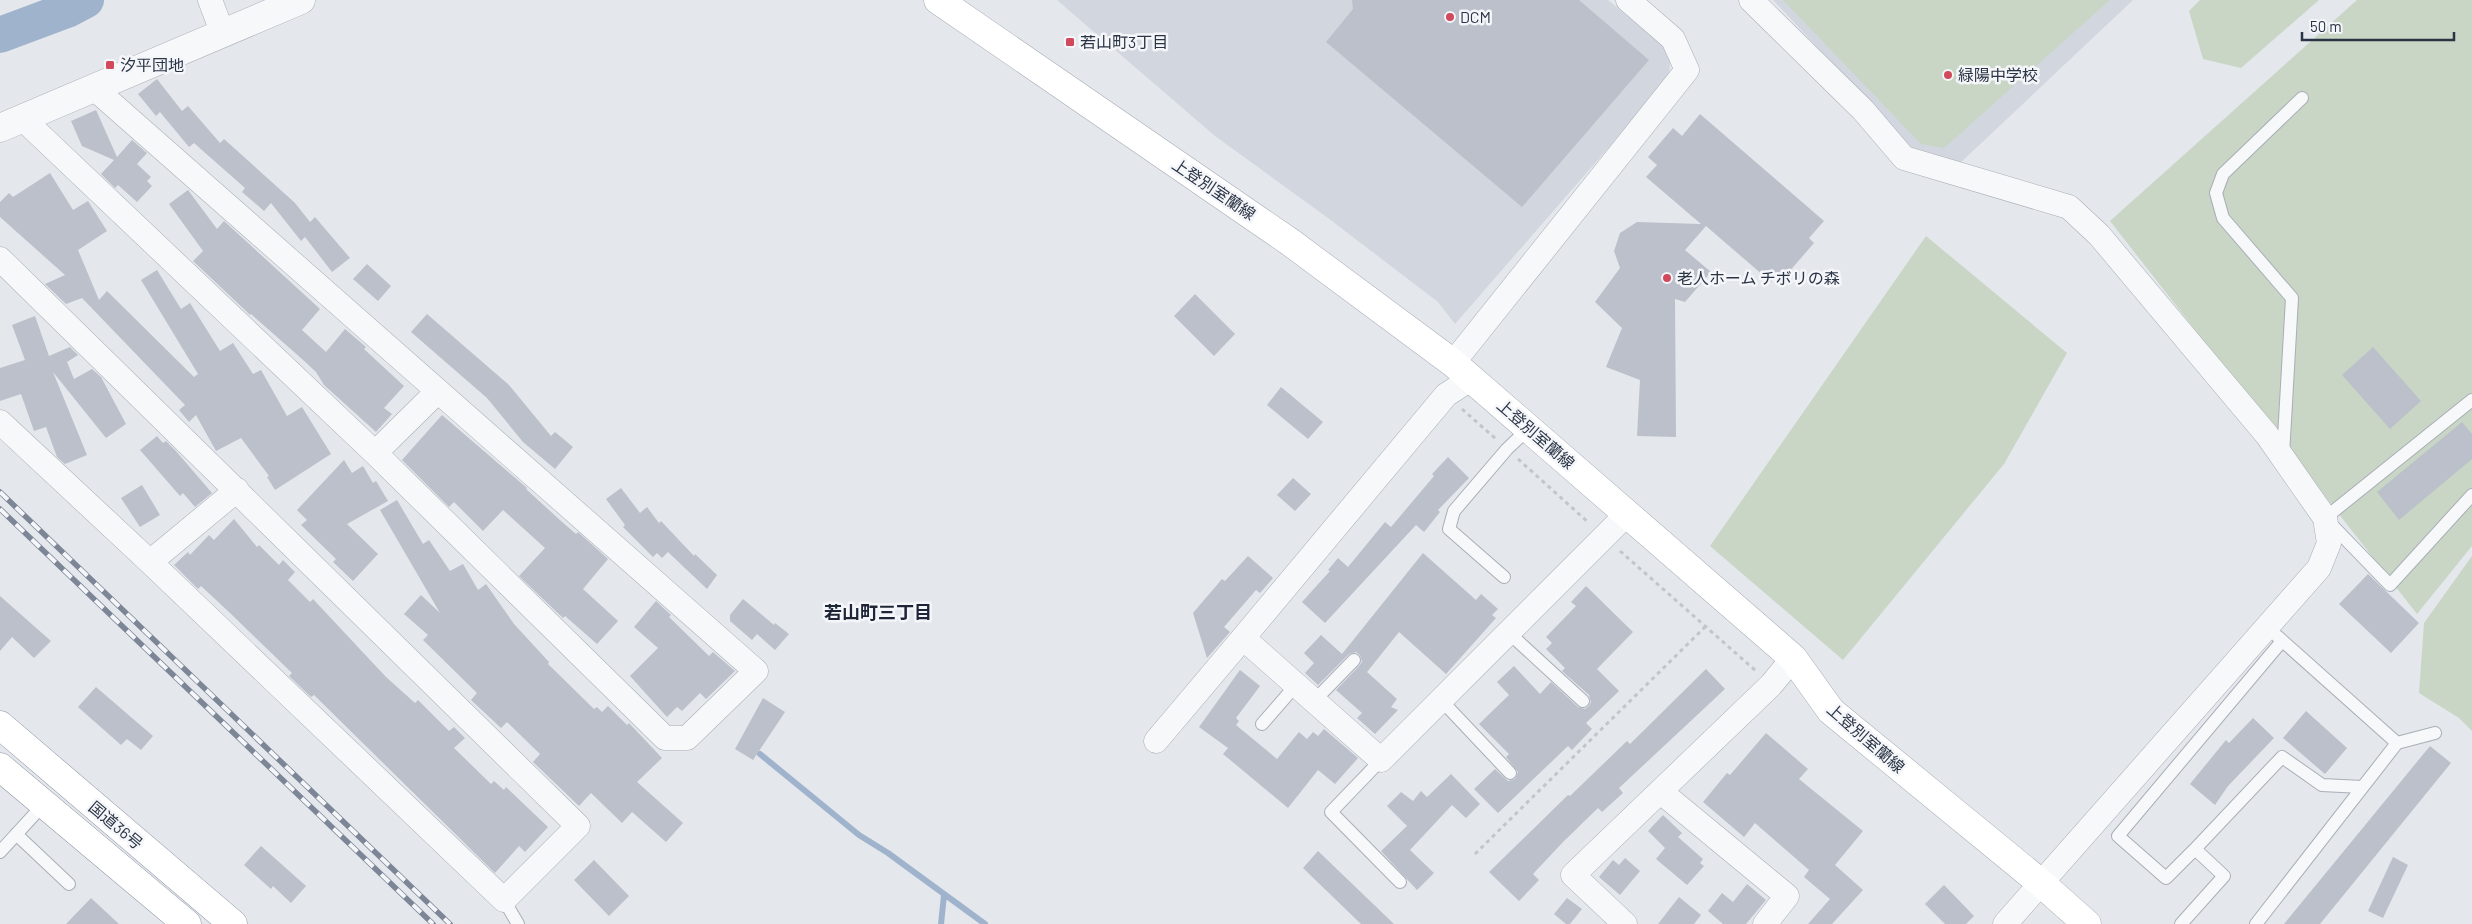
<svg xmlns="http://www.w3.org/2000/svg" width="2472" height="924" font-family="Barlow,'Noto Sans JP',sans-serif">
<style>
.built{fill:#d2d6de}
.green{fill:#c9d6c5}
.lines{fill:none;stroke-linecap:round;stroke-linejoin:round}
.stream{stroke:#9fb4cc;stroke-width:6}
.river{stroke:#9fb4cc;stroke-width:36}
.building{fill:#bbc0ca}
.service-casing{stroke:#a9aeb7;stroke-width:14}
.minor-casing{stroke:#a9aeb7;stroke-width:25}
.tertiary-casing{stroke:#a9aeb7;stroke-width:29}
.secondary-casing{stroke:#a9aeb7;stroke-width:29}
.trunk-casing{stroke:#8b94a3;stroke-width:29}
.path{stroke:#c2c5cb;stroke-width:3;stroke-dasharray:4 4;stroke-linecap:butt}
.service{stroke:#f7f8fa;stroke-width:12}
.minor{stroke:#f7f8fa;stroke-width:24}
.tertiary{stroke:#f7f8fa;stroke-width:28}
.secondary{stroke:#fff;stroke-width:28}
.trunk{stroke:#fff;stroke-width:28}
.rail-casing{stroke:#7d8696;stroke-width:5.5}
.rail{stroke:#f4f6f9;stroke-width:4;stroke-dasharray:11;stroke-linecap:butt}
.poi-dot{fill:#d1495b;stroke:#f4f6f9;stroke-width:2}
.labels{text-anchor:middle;stroke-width:5;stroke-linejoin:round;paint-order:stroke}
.poi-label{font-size:16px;fill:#2b3445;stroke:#f4f6f9;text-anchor:start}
.street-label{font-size:16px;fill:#2b3445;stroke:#f4f6f9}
.neighbourhood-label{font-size:18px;font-weight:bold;fill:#1d2536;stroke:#f4f6f9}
</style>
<rect width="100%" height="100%" fill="#e4e7ec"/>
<path class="built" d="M 1057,0 L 1608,0 L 1665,48 L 1670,61 L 1669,78 L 1455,324 L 1438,302 L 1328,218 L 1215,136 Z
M 1773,0 L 2133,0 L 1957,166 L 1913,150 Z"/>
<path class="green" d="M 1783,0 L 2110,0 L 1944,148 L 1921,144 Z
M 2200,0 L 2319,0 L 2241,68 L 2203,59 L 2189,11 Z
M 2357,0 L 2472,0 L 2472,546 L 2417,614 L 2110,221 Z
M 1926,236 L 2067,353 L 2004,464 L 1843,660 L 1710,546 Z
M 2472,556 L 2472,731 L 2459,718 L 2419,693 L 2424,623 Z"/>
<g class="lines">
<path class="stream" d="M 760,754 L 859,835 L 888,853 L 985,924
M 941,924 L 944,895"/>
<path class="river" d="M 0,35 L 67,10 L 86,0"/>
</g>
<path class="building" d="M 1352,0 L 1579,0 L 1649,60 L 1522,207 L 1326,42 L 1353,9 Z
M 157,79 L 182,111 L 188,106 L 220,143 L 224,139 L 295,203 L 310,222 L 315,217 L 350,258 L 332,272 L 305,237 L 301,241 L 271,203 L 264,211 L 242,192 L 245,188 L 194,143 L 189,147 L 160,112 L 156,116 L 138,94 Z
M 96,110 L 117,157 L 132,140 L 147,153 L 137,164 L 151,177 L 147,181 L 152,186 L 137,202 L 118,185 L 115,188 L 101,174 L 114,160 L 82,146 L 71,121 Z
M 1700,114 L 1824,221 L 1809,238 L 1814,243 L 1788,273 L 1783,269 L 1771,282 L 1706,226 L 1685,250 L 1711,272 L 1685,302 L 1675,299 L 1676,437 L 1637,436 L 1640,380 L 1606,367 L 1622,328 L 1595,302 L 1620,268 L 1614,251 L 1620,233 L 1637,222 L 1701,224 L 1646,177 L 1657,165 L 1648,157 L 1673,128 L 1682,136 Z
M 50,173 L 73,210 L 88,201 L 107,231 L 78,250 L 99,300 L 107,291 L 194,377 L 198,374 L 141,280 L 157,270 L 181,309 L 190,303 L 220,351 L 233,343 L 253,374 L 261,370 L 287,416 L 302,407 L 331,454 L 275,490 L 267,477 L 269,476 L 241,438 L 216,451 L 196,415 L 189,422 L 179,410 L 185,405 L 82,298 L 66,304 L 45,284 L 65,275 L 0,217 L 0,202 L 9,193 L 13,197 Z
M 188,190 L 217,229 L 224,221 L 320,309 L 302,330 L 326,352 L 345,329 L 366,347 L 364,349 L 404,386 L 384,408 L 392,414 L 376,432 L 324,385 L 316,372 L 302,359 L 251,314 L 250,315 L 246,311 L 193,261 L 203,251 L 169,204 Z
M 367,264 L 391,286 L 378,301 L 353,279 Z
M 1195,294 L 1235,334 L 1214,356 L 1174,316 Z
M 427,314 L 509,385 L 551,436 L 555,432 L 573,447 L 555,469 L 523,442 L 487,398 L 411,332 Z
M 35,316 L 49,356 L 70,347 L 78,355 L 67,362 L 74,379 L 92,369 L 101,377 L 126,424 L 106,438 L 53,372 L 87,455 L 65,464 L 57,457 L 46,427 L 34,431 L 21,394 L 0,401 L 0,368 L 25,360 L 12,325 Z
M 2373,347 L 2421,401 L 2390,429 L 2342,375 Z
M 1281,387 L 1323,422 L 1308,439 L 1267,405 Z
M 442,415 L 527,488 L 526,489 L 561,521 L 576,534 L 578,532 L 608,559 L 583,589 L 618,621 L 597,644 L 565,616 L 563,618 L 519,576 L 545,548 L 503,510 L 483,531 L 454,502 L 449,507 L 402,460 Z
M 2462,422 L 2472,434 L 2472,459 L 2399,520 L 2377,492 Z
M 157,436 L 163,443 L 166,441 L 175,450 L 212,493 L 195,507 L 183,493 L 180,496 L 140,450 Z
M 1448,457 L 1469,478 L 1438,510 L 1440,512 L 1424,532 L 1416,525 L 1325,623 L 1302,602 L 1330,571 L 1328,570 L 1338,558 L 1348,567 L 1385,522 L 1391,527 L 1434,476 L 1432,474 Z
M 344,460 L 352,473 L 363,466 L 373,483 L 376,481 L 388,501 L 347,524 L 378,554 L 353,581 L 333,562 L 336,559 L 301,525 L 307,520 L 297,510 Z
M 1293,478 L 1311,494 L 1295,511 L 1277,495 Z
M 142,485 L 160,515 L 140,527 L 121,498 Z
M 621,488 L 640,513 L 647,507 L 659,523 L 661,521 L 694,556 L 695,554 L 717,575 L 707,589 L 668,552 L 662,558 L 657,553 L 653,557 L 623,527 L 625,525 L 606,499 Z
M 397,500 L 423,544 L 429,540 L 450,571 L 463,564 L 478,590 L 486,584 L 514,624 L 549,662 L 548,664 L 594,709 L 597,707 L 602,712 L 608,706 L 627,725 L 629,723 L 662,758 L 637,782 L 683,823 L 666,842 L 632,812 L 622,823 L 591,793 L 579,806 L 533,762 L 540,754 L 507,722 L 501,728 L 471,700 L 477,693 L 423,640 L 428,635 L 404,614 L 421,595 L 440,613 L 380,510 Z
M 234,519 L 257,547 L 259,545 L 279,565 L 283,560 L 295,572 L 288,580 L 310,602 L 313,599 L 386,677 L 415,703 L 418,700 L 449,731 L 454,727 L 465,738 L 454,748 L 491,784 L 494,781 L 504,790 L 506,787 L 548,827 L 525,852 L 519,846 L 495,873 L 314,695 L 311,697 L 289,676 L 292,673 L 229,612 L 201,586 L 198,589 L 174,565 L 188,552 L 190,555 L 209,535 L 214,540 Z
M 1423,553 L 1476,600 L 1481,594 L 1498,609 L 1492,615 L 1496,618 L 1446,674 L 1399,632 L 1367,672 L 1397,699 L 1391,707 L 1398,710 L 1375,734 L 1357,718 L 1362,713 L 1336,690 L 1360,665 L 1362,662 L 1360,655 L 1356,652 L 1349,654 L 1318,685 L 1305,673 L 1314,663 L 1304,653 L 1321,635 L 1342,654 Z
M 1248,556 L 1273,578 L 1260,593 L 1256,590 L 1224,627 L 1230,632 L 1207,658 L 1193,613 L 1222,579 L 1225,581 Z
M 2368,574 L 2419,623 L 2391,653 L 2339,604 Z
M 1586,586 L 1633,632 L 1597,669 L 1619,691 L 1586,723 L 1592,729 L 1572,750 L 1568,746 L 1498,813 L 1474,789 L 1495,769 L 1508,781 L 1515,779 L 1518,772 L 1506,757 L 1509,754 L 1479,724 L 1509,695 L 1497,682 L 1514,666 L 1540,694 L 1551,682 L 1578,707 L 1585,709 L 1589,706 L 1591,702 L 1589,695 L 1562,671 L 1565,668 L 1546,649 L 1552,643 L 1546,637 L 1576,606 L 1571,602 Z
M 0,596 L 51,641 L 34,658 L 12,637 L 0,651 Z
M 743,599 L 774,625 L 775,623 L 789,634 L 775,650 L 757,634 L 752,640 L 730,621 L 730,615 Z
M 656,601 L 671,615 L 669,617 L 709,656 L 713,652 L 735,671 L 706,699 L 700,693 L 682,711 L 677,707 L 667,717 L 630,676 L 658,648 L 634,627 Z
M 1706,669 L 1725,689 L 1619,788 L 1623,793 L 1602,812 L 1598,808 L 1563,842 L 1533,874 L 1539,880 L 1519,901 L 1489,872 L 1568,795 L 1570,796 L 1627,741 L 1630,744 Z
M 1240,670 L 1260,686 L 1236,718 L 1239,721 L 1236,725 L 1277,759 L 1299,732 L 1307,739 L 1313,732 L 1318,736 L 1324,729 L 1358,758 L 1335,784 L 1318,770 L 1288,808 L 1223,754 L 1228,748 L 1199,727 Z
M 96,687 L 153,736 L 141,750 L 127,739 L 121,745 L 78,707 Z
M 763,698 L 785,712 L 753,760 L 735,749 Z
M 2306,711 L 2347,748 L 2325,774 L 2283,738 Z
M 2253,718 L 2274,738 L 2228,786 L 2215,805 L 2190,784 L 2226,740 L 2229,743 Z
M 1766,733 L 1808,769 L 1799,779 L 1863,831 L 1835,865 L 1863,890 L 1832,924 L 1808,924 L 1830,899 L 1804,877 L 1809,870 L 1755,823 L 1744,837 L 1703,802 L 1727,773 L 1730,775 Z
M 2430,746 L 2451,763 L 2320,924 L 2284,924 Z
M 1451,774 L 1480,804 L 1466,818 L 1452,805 L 1410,850 L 1434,873 L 1417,890 L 1381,851 L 1407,826 L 1387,806 L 1401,792 L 1413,801 L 1421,791 L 1427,797 Z
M 1663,815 L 1682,833 L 1678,837 L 1703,859 L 1700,863 L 1704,866 L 1687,885 L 1656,859 L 1665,848 L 1648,831 Z
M 261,846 L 306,886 L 291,903 L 273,886 L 271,889 L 244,865 Z
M 1318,851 L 1394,924 L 1361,924 L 1303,868 Z
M 2393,857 L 2408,865 L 2383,918 L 2368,911 Z
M 1625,858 L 1640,871 L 1620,895 L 1599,877 L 1613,860 L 1619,865 Z
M 594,860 L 629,896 L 609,916 L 574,880 Z
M 1747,884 L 1766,900 L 1746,924 L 1723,924 L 1708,911 L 1722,893 L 1733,902 Z
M 1944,885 L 1974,916 L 1966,924 L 1945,924 L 1925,904 Z
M 1679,897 L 1701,915 L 1694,924 L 1658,924 Z
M 91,898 L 119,924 L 66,924 Z
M 1567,898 L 1582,909 L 1570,924 L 1566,924 L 1554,914 Z"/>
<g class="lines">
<defs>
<path id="service" d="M 2472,400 L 2325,518 L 2390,585 L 2472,495
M 2283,455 L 2292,298 L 2223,218 L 2216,193 L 2223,174 L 2302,98
M 1504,577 L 1449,529 L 1454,511 L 1507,449 L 1530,427
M 1509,633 L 1583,701
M 2277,636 L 2397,743 L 2435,733
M 1314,701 L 1354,660
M 1442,701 L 1510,773
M 1262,724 L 1296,685
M 1381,760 L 1331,812 L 1400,882
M 16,834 L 69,884
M 2195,849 L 2166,878 L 2118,836 L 2282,641
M 0,852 L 43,805
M 504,900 L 518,924
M 2181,924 L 2224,876 L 2195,849 L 2282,757 L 2322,785 L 2362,787
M 2256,924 L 2397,743"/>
<path id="minor" d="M 210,0 L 223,34
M 1751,0 L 1863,110 L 1904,158 L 2069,207 L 2099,235 L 2267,435 L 2325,518 L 2329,543 L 2319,568 L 2005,924
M 23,119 L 375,453 L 665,738 L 687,738 L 756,671 L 95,89
M 0,259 L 578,826 L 504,900 L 150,562 L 0,422
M 1453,363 L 1687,70 L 1673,39 L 1628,0
M 1472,378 L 1446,395 L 1243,638 L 1381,760 L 1627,514
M 375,453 L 438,391
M 150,562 L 237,490
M 1156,741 L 1243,638
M 1661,792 L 1787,896 L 1765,924
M 1625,924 L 1573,875 L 1771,685 L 1793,658"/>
<path id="tertiary" d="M 0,128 L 301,0"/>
<path id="secondary" d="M 938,0 L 1290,242 L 1453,363 L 1793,658 L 1831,711 L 2042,884 L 2087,924"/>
<path id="trunk" d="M 0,725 L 233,924
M 0,767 L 187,924"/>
</defs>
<use href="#service" class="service-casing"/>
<use href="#minor" class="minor-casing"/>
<use href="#tertiary" class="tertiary-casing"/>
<use href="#secondary" class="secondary-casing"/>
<use href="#trunk" class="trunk-casing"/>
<path class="path" d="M 1462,409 L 1496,439
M 1518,459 L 1589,523
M 1620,551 L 1756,671
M 1475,854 L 1706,626"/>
<use href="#service" class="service"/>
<use href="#minor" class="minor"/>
<use href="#tertiary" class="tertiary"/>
<use href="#secondary" class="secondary"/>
<use href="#trunk" class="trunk"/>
<defs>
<path id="rail" d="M 0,492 L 450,924
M 0,509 L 433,924"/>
</defs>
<use href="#rail" class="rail-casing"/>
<use href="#rail" class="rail"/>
</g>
<g class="poi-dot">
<circle cx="1450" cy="17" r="5"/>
<rect x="1065" y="37" width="10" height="10" rx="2.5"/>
<rect x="105" y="60" width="10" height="10" rx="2.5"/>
<circle cx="1948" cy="75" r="5"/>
<circle cx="1667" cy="278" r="5"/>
</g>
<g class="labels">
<g class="poi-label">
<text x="1460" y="23">DCM</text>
<text x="1080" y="48">若山町3丁目</text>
<text x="120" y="71">汐平団地</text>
<text x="1958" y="81">緑陽中学校</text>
<text x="1677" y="284">老人ホーム チボリの森</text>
</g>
<g class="street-label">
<text transform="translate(1214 189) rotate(34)" y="6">上登別室蘭線</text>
<text transform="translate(1536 434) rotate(41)" y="6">上登別室蘭線</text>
<text transform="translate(1866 738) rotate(41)" y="6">上登別室蘭線</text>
<text transform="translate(116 825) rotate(40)" y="6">国道36号</text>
</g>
<g class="neighbourhood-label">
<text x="878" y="619">若山町三丁目</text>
</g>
</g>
<path d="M2302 32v8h152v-8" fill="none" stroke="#2b3445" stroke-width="2.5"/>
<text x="2310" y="32" font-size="15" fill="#2b3445" stroke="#f4f6f9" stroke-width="4" paint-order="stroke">50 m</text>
</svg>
